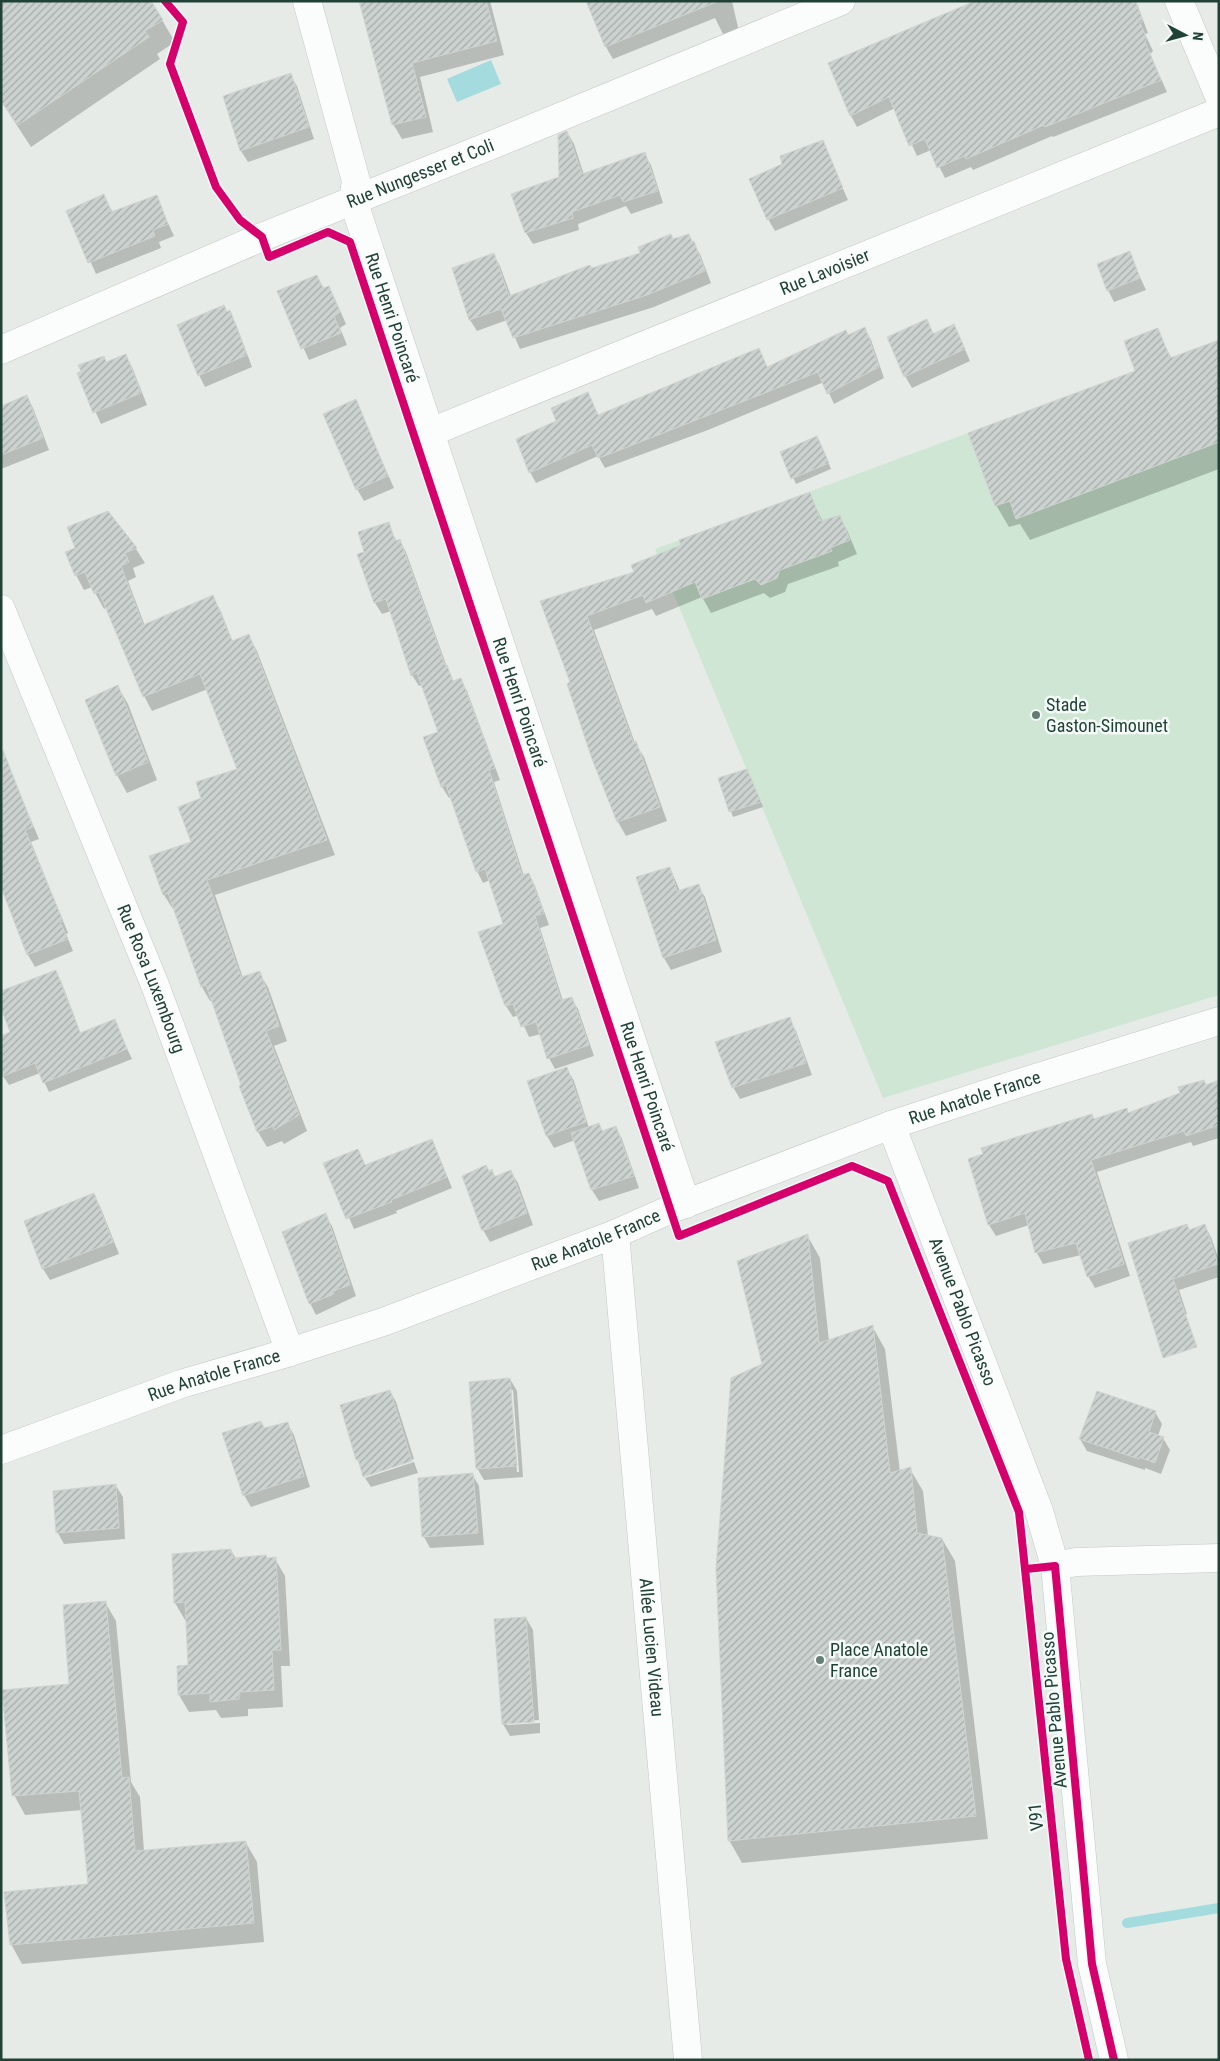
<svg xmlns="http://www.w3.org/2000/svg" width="1220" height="2061" font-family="'Roboto Condensed',sans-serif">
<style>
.pitch{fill:#cee6d3}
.water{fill:#a3dbde}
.shadow{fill:#0003;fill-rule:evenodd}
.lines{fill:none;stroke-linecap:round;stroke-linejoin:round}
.stream{stroke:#a3dbde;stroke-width:10}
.building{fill:url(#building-hatch);stroke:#ced5d1}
.minor-casing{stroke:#c3c8c5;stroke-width:29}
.minor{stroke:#fbfcfc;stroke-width:28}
.cycleway-casing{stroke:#f4faf7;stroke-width:11}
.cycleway{stroke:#d6006c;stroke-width:8}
.poi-dot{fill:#657d74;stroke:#f4faf7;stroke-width:2}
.labels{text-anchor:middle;stroke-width:5;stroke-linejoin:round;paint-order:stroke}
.street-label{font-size:18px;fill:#204236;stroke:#f4faf7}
.poi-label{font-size:18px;fill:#204236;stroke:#f4faf7;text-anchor:start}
</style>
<defs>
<pattern id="building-hatch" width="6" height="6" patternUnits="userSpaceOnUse" patternTransform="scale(1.25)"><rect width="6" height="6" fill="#ccd2d0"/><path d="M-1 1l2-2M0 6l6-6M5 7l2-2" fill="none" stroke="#a5acaa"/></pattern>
</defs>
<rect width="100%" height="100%" fill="#e6ebe8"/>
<path class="pitch" d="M 1219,340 L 1219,995 L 883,1098 L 655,549 Z"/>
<path class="water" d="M 491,60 L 501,84 L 457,102 L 447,79 Z"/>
<path class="shadow" d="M 365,1 L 490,1 L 504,55 L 420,77 L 433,132 L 402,139 L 393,124 Z
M 598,1 L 732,1 L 740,36 L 726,40 L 715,18 L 613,59 L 606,47 L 589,5 Z
M 981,1 L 1136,1 L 1148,33 L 1145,34 L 1153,51 L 1150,54 L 1167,92 L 1053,137 L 1052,136 L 973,170 L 971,167 L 945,178 L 931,150 L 917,156 L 895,108 L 857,127 L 851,116 Z
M 162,20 L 175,42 L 157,54 L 160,59 L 31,147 L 1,101 Z
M 290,75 L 297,86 L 314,139 L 248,162 L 241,151 L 224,96 Z
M 567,132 L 574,144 L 584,175 L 644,154 L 651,165 L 663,203 L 631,214 L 626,206 L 578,224 L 579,230 L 533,244 L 526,233 L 513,194 L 560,178 Z
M 822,142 L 848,200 L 775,231 L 768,219 L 784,165 Z
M 104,195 L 113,213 L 156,197 L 174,236 L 159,242 L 161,248 L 96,274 L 68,211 Z
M 688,236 L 700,254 L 711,283 L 654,307 L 520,349 L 507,320 L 477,331 L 470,320 L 453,269 L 494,255 L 500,266 L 511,296 L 642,254 L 673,240 Z
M 1129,253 L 1146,290 L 1114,302 L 1108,290 Z
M 317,276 L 324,289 L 329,287 L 335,299 L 346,324 L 340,328 L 347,345 L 309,360 L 278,292 Z
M 229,312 L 236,324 L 252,367 L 205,387 L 199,375 L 227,313 Z
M 926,320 L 934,334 L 960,338 L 970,361 L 912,388 L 905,376 Z
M 865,329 L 871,340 L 884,378 L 834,404 L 824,382 L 708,430 L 605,468 L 598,456 L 536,483 L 530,472 L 558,422 L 587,394 L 598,416 L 759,350 L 768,368 Z
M 1157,330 L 1172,359 L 1219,341 L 1219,469 L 1030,540 L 1020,524 L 1009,527 L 996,505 L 1137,372 Z
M 126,356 L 132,367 L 147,405 L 101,424 L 78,374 Z
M 27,396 L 33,408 L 49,450 L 1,469 L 1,407 Z
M 355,401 L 394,488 L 364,501 L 357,489 Z
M 820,443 L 831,469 L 796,484 L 782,452 Z
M 809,493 L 823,522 L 839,516 L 847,530 L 857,554 L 838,562 L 839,566 L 788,584 L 785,592 L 770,598 L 764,593 L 711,613 L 702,597 L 656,616 L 652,609 L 594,630 L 635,743 L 644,757 L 667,821 L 626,836 L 618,822 L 594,759 L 571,683 L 542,602 L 635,573 Z
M 107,512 L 136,549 L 145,563 L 133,568 L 136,577 L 128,581 L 145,626 L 213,597 L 221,612 L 233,642 L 249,636 L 257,651 L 335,855 L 215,895 L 243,978 L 259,973 L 268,987 L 287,1041 L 274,1046 L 307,1131 L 284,1144 L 282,1141 L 267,1147 L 258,1132 L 240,1087 L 242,1086 L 212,1001 L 210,1001 L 202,987 L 175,909 L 173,909 L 164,895 L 150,857 L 193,843 L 202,799 L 239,770 L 208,689 L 152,711 L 144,696 L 107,607 L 104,609 L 92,587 L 84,590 L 76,575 L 77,548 Z
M 388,524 L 397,542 L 400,541 L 406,552 L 448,670 L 454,682 L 461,680 L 467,691 L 500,780 L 494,782 L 524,876 L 529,874 L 535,886 L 549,925 L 540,928 L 563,1001 L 571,998 L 578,1009 L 594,1056 L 555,1069 L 549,1058 L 541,1034 L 529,1037 L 519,1015 L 513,1017 L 506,1006 L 480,932 L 505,924 L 490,880 L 483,883 L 477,871 L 451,797 L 449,798 L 442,787 L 425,738 L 439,733 L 422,685 L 419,686 L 412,675 L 391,611 L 382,614 L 375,603 L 359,555 L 366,552 Z
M 118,687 L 128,704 L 157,780 L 127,793 L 117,775 Z
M 1,749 L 39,839 L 31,842 L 68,933 L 66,934 L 73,951 L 35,967 L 28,955 L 1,884 Z
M 750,776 L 763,807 L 733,817 L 719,779 Z
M 670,868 L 680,891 L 698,886 L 705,897 L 722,952 L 671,970 L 664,958 L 638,878 Z
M 55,971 L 61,981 L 81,1034 L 114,1021 L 132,1059 L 49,1092 L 40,1073 L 9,1085 L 3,1076 Z
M 789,1019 L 796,1031 L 812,1075 L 740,1099 L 733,1087 Z
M 567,1069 L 574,1081 L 589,1128 L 599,1124 L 603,1132 L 616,1127 L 622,1139 L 639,1188 L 599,1201 L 592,1190 L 575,1140 L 554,1148 L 547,1136 L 529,1082 Z
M 1219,1080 L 1219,1138 L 1193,1146 L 1191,1142 L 1097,1172 L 1130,1276 L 1095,1288 L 1088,1276 L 1081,1255 L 1043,1264 L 1037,1253 L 1029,1225 L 996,1236 L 989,1225 L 969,1160 L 1126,1109 L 1129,1114 Z
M 431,1140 L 437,1151 L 452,1188 L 396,1211 L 397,1213 L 354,1229 L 325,1163 L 358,1150 L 366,1166 Z
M 492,1171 L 496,1178 L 511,1172 L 518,1183 L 533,1225 L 490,1242 L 483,1230 L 489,1172 Z
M 93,1195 L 100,1206 L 119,1254 L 50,1280 L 43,1269 L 25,1221 Z
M 325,1215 L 332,1226 L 356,1296 L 316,1315 L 310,1303 Z
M 1205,1226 L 1211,1237 L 1219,1260 L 1219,1277 L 1179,1290 L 1187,1314 L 1158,1323 L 1189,1231 Z
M 807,1235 L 820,1258 L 829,1341 L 872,1326 L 885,1349 L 900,1472 L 910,1469 L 923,1491 L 928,1536 L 942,1539 L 955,1561 L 988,1839 L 742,1863 L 729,1840 L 764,1364 Z
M 510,1379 L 517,1391 L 523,1477 L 484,1480 L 477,1468 ZM 510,1390 L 513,1390 L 519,1472 L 517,1472 Z
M 390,1391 L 396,1402 L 414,1459 L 365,1475 L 365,1477 L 357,1459 Z
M 1155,1412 L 1162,1424 L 1158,1436 L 1163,1438 L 1170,1450 L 1161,1474 L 1145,1468 L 1145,1470 L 1087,1451 L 1080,1439 Z
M 287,1423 L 294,1435 L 310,1487 L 251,1507 L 244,1495 L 265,1429 Z
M 414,1462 L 418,1473 L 371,1487 L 365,1478 Z
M 472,1474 L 479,1486 L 484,1545 L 430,1548 L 424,1537 Z
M 116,1486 L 123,1497 L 125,1539 L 64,1544 L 58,1533 Z
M 231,1550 L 236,1559 L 275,1559 L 285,1576 L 290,1666 L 281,1666 L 283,1707 L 248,1709 L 248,1716 L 221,1718 L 216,1710 L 189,1712 L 179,1695 L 190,1666 L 187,1619 L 185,1620 L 175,1603 Z
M 105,1602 L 116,1621 L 131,1782 L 140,1797 L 144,1851 L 246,1843 L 257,1862 L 264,1942 L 22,1964 L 11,1944 L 89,1885 L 82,1810 L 25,1815 L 14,1795 L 71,1685 Z
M 526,1618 L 533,1630 L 539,1720 L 507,1722 L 507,1725 L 540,1723 L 540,1733 L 510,1736 L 503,1724 Z"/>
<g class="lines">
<path class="stream" d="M 1127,1923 L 1219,1908"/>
</g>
<path class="building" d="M 1,1 L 151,1 L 163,20 L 145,31 L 149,37 L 18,125 L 1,101 Z
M 359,1 L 486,1 L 497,41 L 412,63 L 426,117 L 392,125 Z
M 586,1 L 715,1 L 716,2 L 605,47 Z
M 975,1 L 1135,1 L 1143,21 L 1140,23 L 1147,39 L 1145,42 L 1161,80 L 1045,127 L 1044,125 L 966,159 L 964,156 L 937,168 L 925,139 L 909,146 L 889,97 L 850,116 L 828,63 Z
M 291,73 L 309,127 L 240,151 L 223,96 Z
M 567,131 L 582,174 L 645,152 L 658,191 L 623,202 L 620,195 L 572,212 L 573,218 L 525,233 L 511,194 L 559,177 L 558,135 Z
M 823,140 L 843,188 L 767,220 L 749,179 L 782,164 L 780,156 Z
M 104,194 L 111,212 L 157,195 L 168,224 L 153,230 L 155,236 L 88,263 L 66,211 Z
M 671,234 L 673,239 L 689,234 L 692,242 L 694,241 L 705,271 L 647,295 L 513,338 L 501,309 L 469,320 L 452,268 L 494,253 L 509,296 L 590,265 L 592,268 L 640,253 L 638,247 Z
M 1130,251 L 1140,278 L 1107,291 L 1097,264 Z
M 317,275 L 323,288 L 329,286 L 340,312 L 334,316 L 341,333 L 301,349 L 277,291 Z
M 224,305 L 227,312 L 230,310 L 247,355 L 198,376 L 177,325 Z
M 927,319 L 933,334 L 954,324 L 965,349 L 904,377 L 887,337 Z
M 865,327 L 879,367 L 827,394 L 818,372 L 607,455 L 598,458 L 592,445 L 529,473 L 516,439 L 556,421 L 551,408 L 588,392 L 598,415 L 759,348 L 767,367 L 846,330 L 848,335 Z
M 1158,328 L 1170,358 L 1219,340 L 1219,442 L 1016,519 L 1010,501 L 995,506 L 968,433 L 1135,371 L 1124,341 Z
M 126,354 L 141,393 L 93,413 L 77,373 L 81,371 L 78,365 L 104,356 L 106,362 Z
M 27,395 L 43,438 L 1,455 L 1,406 Z
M 356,399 L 388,476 L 356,490 L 323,414 Z
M 817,436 L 829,463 L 791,479 L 780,452 Z
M 810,492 L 821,521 L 840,515 L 850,540 L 830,548 L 832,551 L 780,570 L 777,578 L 761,585 L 755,579 L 702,599 L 695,582 L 646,603 L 643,595 L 587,616 L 633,742 L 636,741 L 660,807 L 617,822 L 592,759 L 567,684 L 570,682 L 540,601 L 634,572 L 631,565 L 681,545 L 679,540 Z
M 108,511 L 137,548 L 125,553 L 129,562 L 121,566 L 143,625 L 213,595 L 232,641 L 249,634 L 327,840 L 207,880 L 241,977 L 260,971 L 279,1026 L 266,1031 L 299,1115 L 274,1130 L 273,1126 L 257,1132 L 239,1086 L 241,1085 L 206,985 L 201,987 L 168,893 L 163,895 L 149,856 L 191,842 L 178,807 L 201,798 L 196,782 L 237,769 L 200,674 L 143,697 L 99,592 L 94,594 L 85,572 L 75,576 L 65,552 L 75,548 L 67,527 Z
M 389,522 L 395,541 L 400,539 L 445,665 L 447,665 L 453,681 L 461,678 L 495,768 L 489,770 L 522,875 L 529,873 L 544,913 L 535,916 L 561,1000 L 572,997 L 589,1045 L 547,1059 L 536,1022 L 521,1027 L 513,1004 L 505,1006 L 478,932 L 503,924 L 485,869 L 476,872 L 446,785 L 441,787 L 423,737 L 438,732 L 417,673 L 411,676 L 386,599 L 374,603 L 357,554 L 364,552 L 358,532 Z
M 118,685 L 148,762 L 116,776 L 85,700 Z
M 3,750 L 33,827 L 25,830 L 63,921 L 60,922 L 68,939 L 27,955 L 1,887 Z
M 747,769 L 761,802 L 729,812 L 718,778 Z
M 670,867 L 677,891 L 699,884 L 716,940 L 663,958 L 636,877 Z
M 56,970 L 80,1033 L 115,1019 L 127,1049 L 43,1083 L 35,1063 L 1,1077 L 1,1036 L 10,1032 L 1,1008 L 1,991 Z
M 790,1017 L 806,1063 L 732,1088 L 715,1042 Z
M 567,1067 L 586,1122 L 546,1136 L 527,1081 Z
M 1204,1080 L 1206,1085 L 1219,1080 L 1219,1125 L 1186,1136 L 1184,1131 L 1091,1160 L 1124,1264 L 1087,1277 L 1076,1243 L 1035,1253 L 1025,1213 L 988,1225 L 968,1159 L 983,1154 L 981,1148 L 1092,1114 L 1094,1119 L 1127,1108 L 1128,1113 L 1180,1093 L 1178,1087 Z
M 599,1123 L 602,1131 L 616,1126 L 634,1176 L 591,1190 L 571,1133 Z
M 432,1139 L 447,1177 L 391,1200 L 392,1202 L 346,1219 L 323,1163 L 358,1149 L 365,1165 Z
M 486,1165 L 489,1171 L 492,1169 L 494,1177 L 511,1170 L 527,1213 L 482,1231 L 462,1176 Z
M 94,1193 L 113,1242 L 42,1269 L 24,1221 Z
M 326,1213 L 350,1285 L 333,1291 L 334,1294 L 309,1304 L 282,1232 Z
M 1187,1224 L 1189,1230 L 1205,1224 L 1218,1264 L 1173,1279 L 1197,1347 L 1163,1358 L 1128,1243 Z
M 808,1234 L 819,1343 L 873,1325 L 890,1473 L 911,1467 L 917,1533 L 942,1538 L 976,1816 L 728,1841 L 716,1568 L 731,1378 L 762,1364 L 737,1261 Z
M 510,1378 L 517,1466 L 476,1469 L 469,1382 Z
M 390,1390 L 412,1461 L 363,1477 L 358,1459 L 356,1460 L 340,1405 Z
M 1097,1391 L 1156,1411 L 1149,1432 L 1164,1437 L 1155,1463 L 1139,1457 L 1139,1459 L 1079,1439 Z
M 261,1421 L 264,1428 L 288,1422 L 304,1476 L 243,1496 L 222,1433 Z
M 473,1473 L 478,1533 L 422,1537 L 418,1478 Z
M 116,1484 L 119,1528 L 56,1533 L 53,1491 Z
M 231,1549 L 233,1558 L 266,1555 L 267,1558 L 276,1557 L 281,1650 L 272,1650 L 274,1690 L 239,1692 L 239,1699 L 210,1702 L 210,1693 L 178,1695 L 177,1666 L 188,1665 L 185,1602 L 174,1603 L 172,1554 Z
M 106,1601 L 122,1778 L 129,1777 L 135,1851 L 246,1841 L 254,1923 L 10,1945 L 4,1892 L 88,1884 L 79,1791 L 12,1796 L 2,1690 L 69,1684 L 63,1605 Z
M 526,1617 L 534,1722 L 502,1724 L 494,1619 Z"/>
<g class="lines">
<defs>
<g id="minor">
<path id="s1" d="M 307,1 L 356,181 L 353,200 L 686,1204"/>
<path d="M 1179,1 L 1219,96"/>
<path id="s2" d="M 1,350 L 262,237 L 509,138 L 841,1"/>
<path id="s3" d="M 431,432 L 1219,112"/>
<path id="s4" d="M 1,609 L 155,985 L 290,1352"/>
<path id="s5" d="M 891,1125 L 1039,1511 L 1055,1566 L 1092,1964 L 1114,2060"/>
<path id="s6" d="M 615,1234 L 688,2060"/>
<path id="s7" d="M 1,1450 L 181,1384 L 290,1352 L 383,1322 L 615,1234 L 669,1210 L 891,1125 L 1029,1080 L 1219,1021"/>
<path d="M 1055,1566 L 1076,1562 L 1219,1558"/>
</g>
</defs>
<use href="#minor" class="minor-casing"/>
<use href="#minor" class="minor"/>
<defs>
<path id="cycleway" d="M 165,1 L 183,22 L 170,64 L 216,187 L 240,220 L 262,237 L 269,257 L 328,232 L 350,242 L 679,1236 L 852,1166 L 888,1181 L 1019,1512 L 1066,1959 L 1089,2060
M 1026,1569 L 1055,1566 L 1092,1964 L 1114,2060"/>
</defs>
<use href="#cycleway" class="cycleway-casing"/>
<use href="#cycleway" class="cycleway"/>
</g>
<g class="poi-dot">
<circle cx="1036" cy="715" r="5"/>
<circle cx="820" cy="1660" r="5"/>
</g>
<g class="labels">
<g class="street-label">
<text dy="6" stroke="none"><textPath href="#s2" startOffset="455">Rue Nungesser et Coli</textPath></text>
<text dy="6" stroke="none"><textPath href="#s3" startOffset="425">Rue Lavoisier</textPath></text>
<text dy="6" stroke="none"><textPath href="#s1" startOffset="330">Rue Henri Poincaré</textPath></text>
<text dy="6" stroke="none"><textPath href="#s1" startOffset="735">Rue Henri Poincaré</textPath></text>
<text dy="6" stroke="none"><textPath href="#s4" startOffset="399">Rue Rosa Luxembourg</textPath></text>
<text dy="6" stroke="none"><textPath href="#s1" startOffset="1140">Rue Henri Poincaré</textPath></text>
<text dy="6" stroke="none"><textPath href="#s7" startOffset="1036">Rue Anatole France</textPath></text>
<text dy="6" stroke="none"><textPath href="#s7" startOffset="631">Rue Anatole France</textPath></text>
<text dy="6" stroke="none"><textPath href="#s5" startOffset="200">Avenue Pablo Picasso</textPath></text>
<text dy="6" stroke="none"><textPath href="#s7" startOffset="226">Rue Anatole France</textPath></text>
<text dy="6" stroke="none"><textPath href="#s6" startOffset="415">Allée Lucien Videau</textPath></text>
<text transform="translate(1054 1710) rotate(-95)" y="6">Avenue Pablo Picasso</text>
<text transform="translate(1036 1817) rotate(-96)" y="6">V91</text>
</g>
<g class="poi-label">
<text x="1046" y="711">Stade<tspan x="1046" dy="21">Gaston-Simounet</tspan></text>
<text x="830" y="1656">Place Anatole<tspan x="830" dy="21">France</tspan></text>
</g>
</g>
<rect width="1220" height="2061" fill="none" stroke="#204236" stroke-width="5"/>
<g transform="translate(1185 35) rotate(96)" stroke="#f4faf7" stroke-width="4" paint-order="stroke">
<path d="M0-4L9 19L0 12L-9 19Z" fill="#204236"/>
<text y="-8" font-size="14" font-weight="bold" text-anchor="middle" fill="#204236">N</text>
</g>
</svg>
